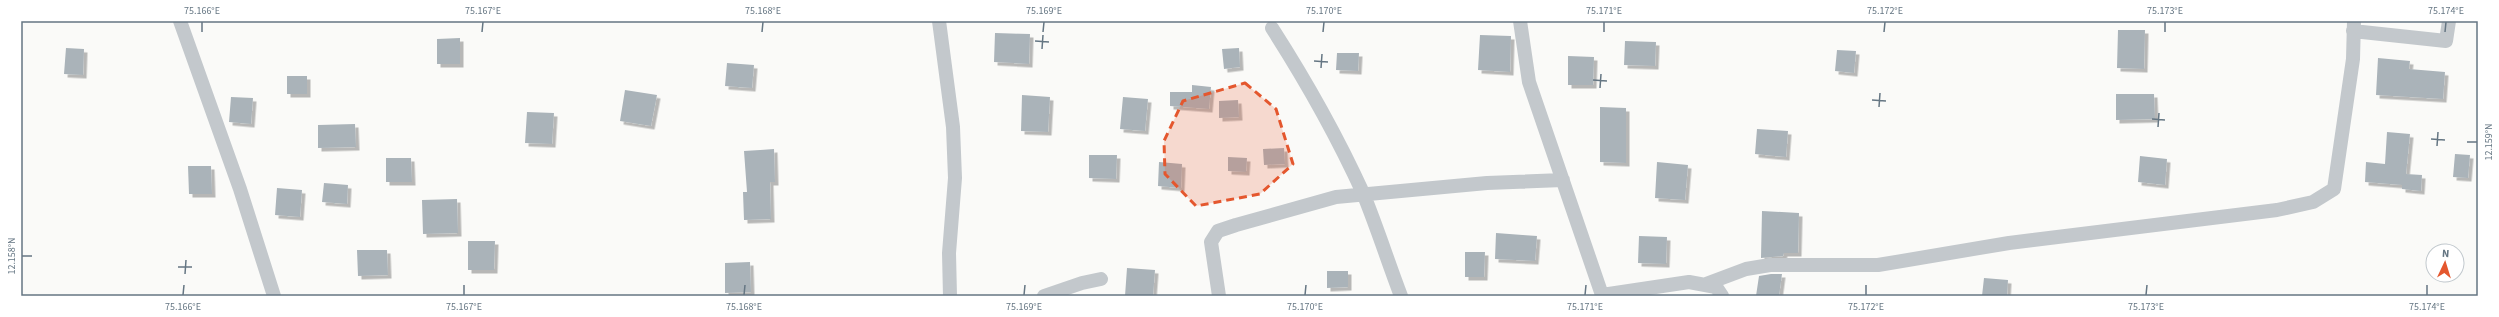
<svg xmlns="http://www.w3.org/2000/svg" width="2499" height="317" font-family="'Source Sans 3',sans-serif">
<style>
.building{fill:#aab3b9;filter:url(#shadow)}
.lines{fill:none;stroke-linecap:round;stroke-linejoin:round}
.minor{stroke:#c3c8cc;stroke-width:14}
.marked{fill:#e4572e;fill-opacity:0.2;stroke:#e4572e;stroke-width:3;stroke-dasharray:8 5;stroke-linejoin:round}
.ticks{fill:none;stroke:#657683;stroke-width:1.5}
.neatline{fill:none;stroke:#657683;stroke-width:1.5}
.ticks-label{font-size:10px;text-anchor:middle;fill:#657683}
</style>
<defs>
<filter id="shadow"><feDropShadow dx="3.5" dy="3.5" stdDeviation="0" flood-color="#0004"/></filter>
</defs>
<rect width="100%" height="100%" fill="#fafaf8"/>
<path class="building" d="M 2118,30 L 2145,30 L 2144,69 L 2117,68 Z
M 995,33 L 1030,34 L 1029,64 L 994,62 Z
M 1480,35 L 1511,36 L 1510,72 L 1478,70 Z
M 460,38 L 460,64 L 437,64 L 437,39 Z
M 1625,41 L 1656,42 L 1655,66 L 1624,65 Z
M 66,48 L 84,49 L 83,75 L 64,74 Z
M 1239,48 L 1240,67 L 1224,69 L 1222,49 Z
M 1837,50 L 1856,51 L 1854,73 L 1835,71 Z
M 1337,53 L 1359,53 L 1358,71 L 1336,70 Z
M 1568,56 L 1594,57 L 1593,85 L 1568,85 Z
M 2378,58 L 2410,61 L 2409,69 L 2445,72 L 2443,99 L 2376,95 Z
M 727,63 L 754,65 L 752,88 L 725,86 Z
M 287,76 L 307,76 L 307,94 L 287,94 Z
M 1192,85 L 1211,87 L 1209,109 L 1170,106 L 1170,92 L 1192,92 Z
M 625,90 L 657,95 L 651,126 L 620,121 Z
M 2116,94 L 2154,94 L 2155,119 L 2116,120 Z
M 1022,95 L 1050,97 L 1048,132 L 1021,131 Z
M 231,97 L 253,98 L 251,124 L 229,122 Z
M 1123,97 L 1148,99 L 1145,131 L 1120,129 Z
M 1238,100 L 1239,117 L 1219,118 L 1219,101 Z
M 1600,107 L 1626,108 L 1626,163 L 1600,162 Z
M 527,112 L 554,113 L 552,144 L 525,143 Z
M 355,124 L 356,147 L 318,148 L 318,125 Z
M 1757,129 L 1788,131 L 1786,157 L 1755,154 Z
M 2387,132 L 2410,134 L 2406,174 L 2422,175 L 2421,191 L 2402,189 L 2402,185 L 2365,182 L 2366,162 L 2385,164 Z
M 1284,148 L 1285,164 L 1264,165 L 1263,149 Z
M 774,149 L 775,182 L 770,182 L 771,219 L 744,220 L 743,192 L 747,192 L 744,151 Z
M 2455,154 L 2470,155 L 2468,178 L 2453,177 Z
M 1089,155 L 1117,155 L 1116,179 L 1089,178 Z
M 2140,156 L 2167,159 L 2165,185 L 2138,182 Z
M 1228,157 L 1247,158 L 1246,172 L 1228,171 Z
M 386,158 L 411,158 L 412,182 L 386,182 Z
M 1159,162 L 1182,164 L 1181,188 L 1158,186 Z
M 1657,162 L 1688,165 L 1685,200 L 1655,198 Z
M 188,166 L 211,166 L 212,194 L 189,194 Z
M 324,183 L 348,185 L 347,204 L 322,202 Z
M 277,188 L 302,190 L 300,217 L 275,215 Z
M 457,199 L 458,233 L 423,234 L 422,200 Z
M 1762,211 L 1799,213 L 1798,253 L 1784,253 L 1783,256 L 1761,258 Z
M 1496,233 L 1537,236 L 1535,261 L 1495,259 Z
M 1639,236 L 1667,237 L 1666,264 L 1638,263 Z
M 468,241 L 495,241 L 494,270 L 468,270 Z
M 357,250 L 387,250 L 388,275 L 358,276 Z
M 1465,252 L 1485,252 L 1484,277 L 1465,277 Z
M 750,262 L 751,292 L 725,293 L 725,263 Z
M 1127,268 L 1155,270 L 1153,296 L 1125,296 Z
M 1327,271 L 1348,271 L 1348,287 L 1327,288 Z
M 1771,274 L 1782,274 L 1779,296 L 1756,296 L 1759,276 Z
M 1984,278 L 2008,280 L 2007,296 L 1982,296 Z"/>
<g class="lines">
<path class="minor" d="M 180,21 L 240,189 L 274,296
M 939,21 L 953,127 L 955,178 L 949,253 L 950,296
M 1520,21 L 1529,82 L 1602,295 L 1689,282 L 1716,287 L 1722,296
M 1272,28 C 1306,81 1337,136 1363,193 C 1377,227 1388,262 1401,296
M 2353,31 L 2446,41 L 2449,21
M 1706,284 L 1746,269 L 1770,265 L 1878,265 L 2009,243 L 2277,210 L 2313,202 L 2334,189 L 2353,59 L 2354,21
M 1044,296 L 1082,283 L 1101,279
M 1219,296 L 1211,242 L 1218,231 L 1236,225 L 1336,197 L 1487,183 L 1563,180"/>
</g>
<path class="marked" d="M 1245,83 L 1276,109 L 1293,164 L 1260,194 L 1196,206 L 1165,174 L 1164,141 L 1183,101 Z"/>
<path class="ticks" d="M 202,32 L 202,22M 482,32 L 483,22M 762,32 L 763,22M 1043,32 L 1044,22M 1323,32 L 1324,22M 1604,32 L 1604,22M 1884,32 L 1885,22M 2165,32 L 2165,22M 2445,32 L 2446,22M 1035,41 L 1049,42M 1042,49 L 1043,35M 1314,61 L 1328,62M 1321,68 L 1322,54M 1593,80 L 1607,81M 1600,88 L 1601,74M 1872,100 L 1886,101M 1879,107 L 1880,93M 2152,119 L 2165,120M 2158,127 L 2159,113M 2431,139 L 2445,140M 2467,142 L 2477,142M 2437,146 L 2438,132M 22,256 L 32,256M 178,267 L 192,267M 185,274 L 186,260M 183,295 L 184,285M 464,295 L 464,285M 744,295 L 745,285M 1024,295 L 1025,285M 1305,295 L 1306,285M 1585,295 L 1586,285M 1866,295 L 1866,285M 2146,295 L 2147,285M 2427,295 L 2427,285"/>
<rect width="2499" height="317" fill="none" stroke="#ffffff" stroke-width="44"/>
<g transform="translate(2445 263) rotate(4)"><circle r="19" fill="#ffffff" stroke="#c1c8cd"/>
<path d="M0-3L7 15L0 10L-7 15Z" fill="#e4572e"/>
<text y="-6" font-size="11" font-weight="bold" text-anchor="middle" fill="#657683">N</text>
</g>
<rect x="22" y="22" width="2455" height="273" class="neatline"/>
<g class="ticks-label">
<text x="202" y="14">75.166°E</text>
<text x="483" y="14">75.167°E</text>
<text x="763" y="14">75.168°E</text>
<text x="1044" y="14">75.169°E</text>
<text x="1324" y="14">75.170°E</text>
<text x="1604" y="14">75.171°E</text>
<text x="1885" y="14">75.172°E</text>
<text x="2165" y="14">75.173°E</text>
<text x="2446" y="14">75.174°E</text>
<text transform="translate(2488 142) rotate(-90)" y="4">12.159°N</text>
<text transform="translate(11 256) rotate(-90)" y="4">12.158°N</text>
<text x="183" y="310">75.166°E</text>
<text x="464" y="310">75.167°E</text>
<text x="744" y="310">75.168°E</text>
<text x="1024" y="310">75.169°E</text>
<text x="1305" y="310">75.170°E</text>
<text x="1585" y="310">75.171°E</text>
<text x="1866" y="310">75.172°E</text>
<text x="2146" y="310">75.173°E</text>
<text x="2427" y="310">75.174°E</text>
</g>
</svg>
